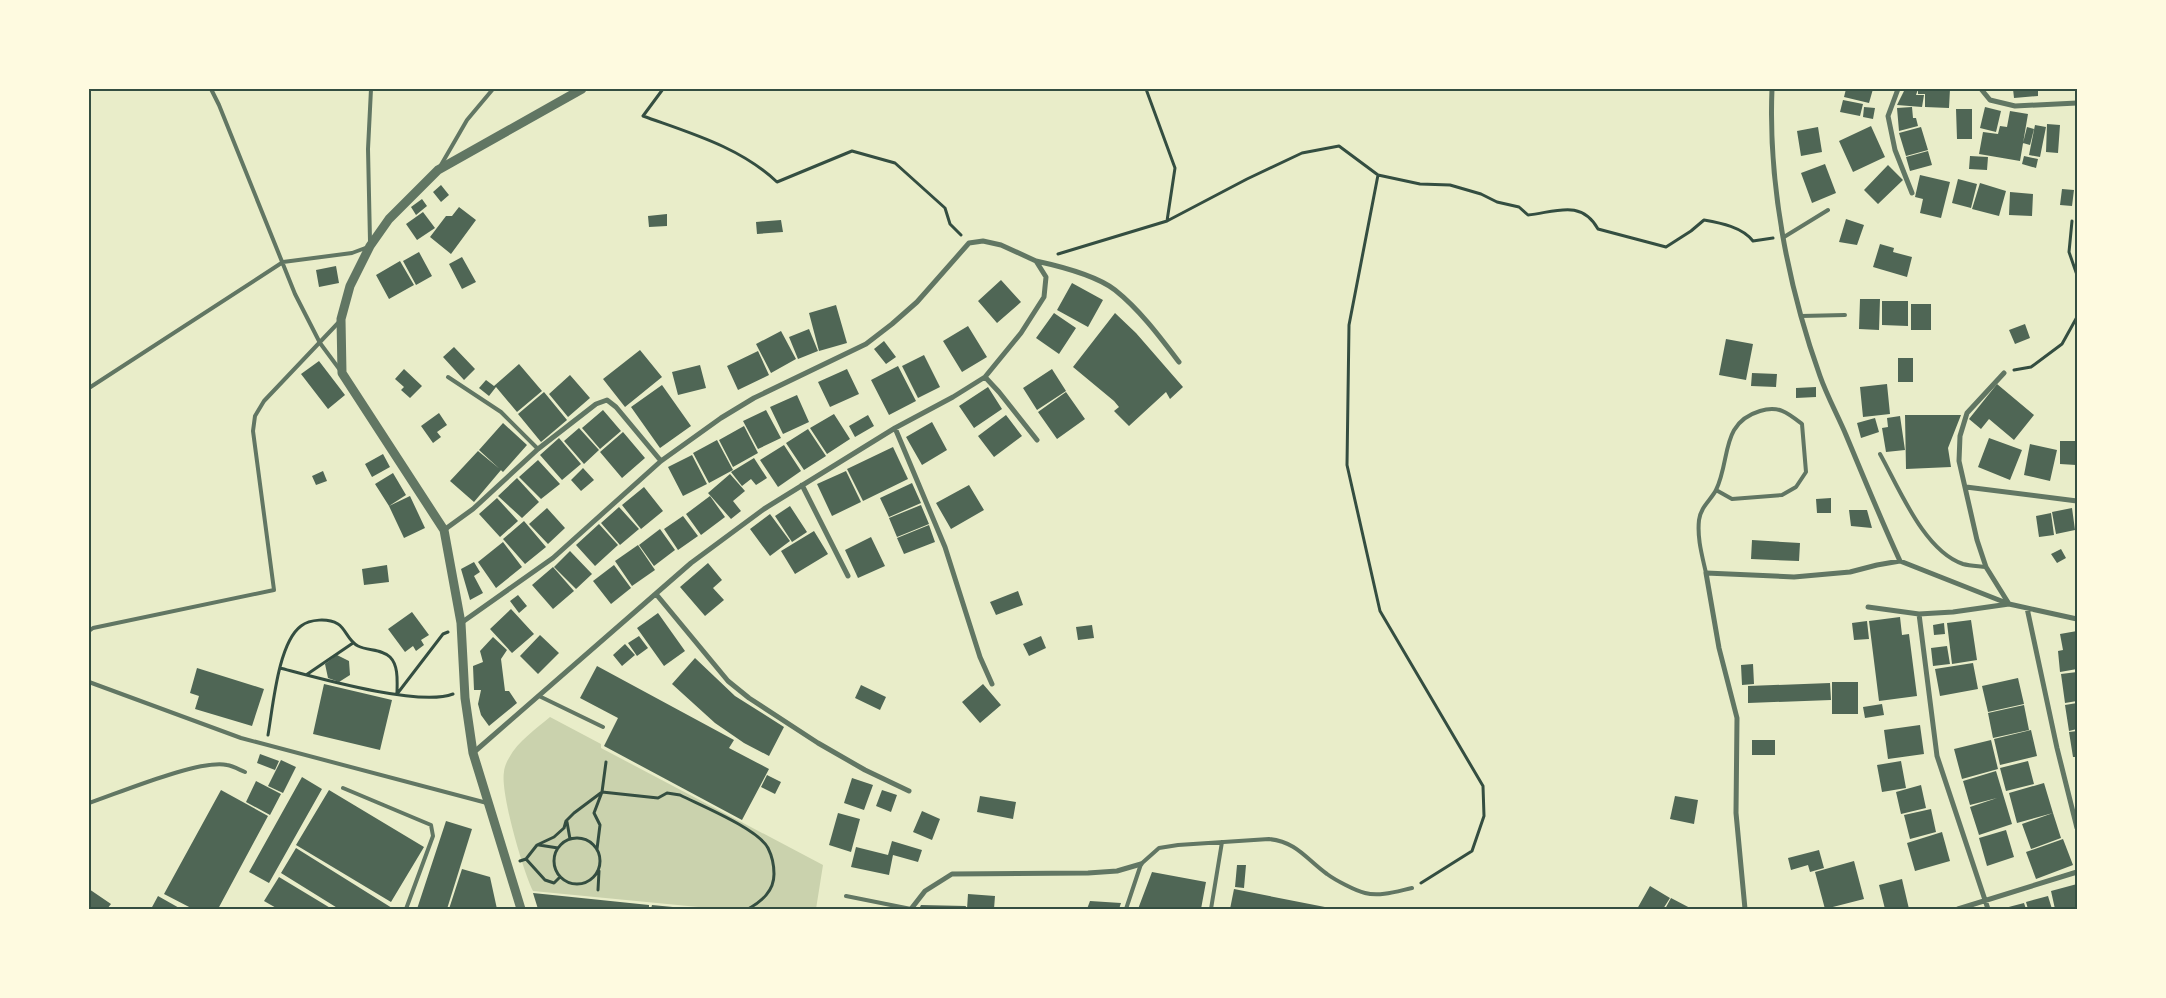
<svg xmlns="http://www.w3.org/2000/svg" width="2166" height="998" font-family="'Fira Sans',sans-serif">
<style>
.green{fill:#cad2ad}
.building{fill:#4f6655}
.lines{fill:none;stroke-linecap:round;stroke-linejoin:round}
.path{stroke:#344e41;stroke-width:3}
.service{stroke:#617663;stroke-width:4}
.minor{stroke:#617663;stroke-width:5}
.tertiary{stroke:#617663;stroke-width:9}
.neatline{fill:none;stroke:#344e41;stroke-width:2}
</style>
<rect width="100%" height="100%" fill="#e9edc9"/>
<path class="green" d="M 550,717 L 601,744 L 601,748 L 823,865 L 816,909 L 719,909 L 533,891 C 523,871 500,792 504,772 C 504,768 507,761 509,758 C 518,741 536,729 550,717 Z"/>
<path class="building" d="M 1846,89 L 1873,89 L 1869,103 L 1844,97 Z
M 1905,89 L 1918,89 L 1916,95 L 1924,95 L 1922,107 L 1897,105 Z
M 1918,89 L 1950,89 L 1949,108 L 1925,107 L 1925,94 L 1918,94 Z
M 2013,89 L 2038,89 L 2038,96 L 2014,98 Z
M 1843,100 L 1863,104 L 1860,116 L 1840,112 Z
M 1864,107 L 1875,108 L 1873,119 L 1863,117 Z
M 1912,107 L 1913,118 L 1916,118 L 1918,126 L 1899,131 L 1897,108 Z
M 1985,107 L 2001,111 L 1996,132 L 1980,128 Z
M 1956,109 L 1972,109 L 1972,139 L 1957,139 Z
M 2010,111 L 2028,114 L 2020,161 L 1979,154 L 1983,132 L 1998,134 L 2000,126 L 2007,127 Z
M 2047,124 L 2060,125 L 2058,153 L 2046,152 Z
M 2035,125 L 2046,127 L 2040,157 L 2029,155 Z
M 1871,126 L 1885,157 L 1853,172 L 1839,141 Z
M 1818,127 L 1822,152 L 1801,156 L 1797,131 Z
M 1921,127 L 1928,150 L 1906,156 L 1899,133 Z
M 2027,127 L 2034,129 L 2030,145 L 2023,143 Z
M 1928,151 L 1932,165 L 1910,171 L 1906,157 Z
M 1970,156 L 1988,157 L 1987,170 L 1969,169 Z
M 2024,156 L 2038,159 L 2036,168 L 2022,164 Z
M 1825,164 L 1836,193 L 1812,203 L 1801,173 Z
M 1888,165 L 1903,180 L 1878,204 L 1864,190 Z
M 1920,175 L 1950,182 L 1941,218 L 1920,213 L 1923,199 L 1915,197 Z
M 1958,179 L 1977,184 L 1971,208 L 1952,203 Z
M 1980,183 L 2006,191 L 1999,216 L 1972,209 Z
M 441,185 L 449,195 L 441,202 L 433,192 Z
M 2062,189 L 2074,190 L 2072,206 L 2060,205 Z
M 2010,192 L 2033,194 L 2032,216 L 2009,215 Z
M 422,199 L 427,206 L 416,215 L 411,207 Z
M 459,207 L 476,220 L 451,254 L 430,237 L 446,216 L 452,216 Z
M 423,212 L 435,228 L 417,240 L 406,224 Z
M 667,214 L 667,226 L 649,227 L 648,216 Z
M 1846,219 L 1864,225 L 1857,245 L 1839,242 Z
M 781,220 L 783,232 L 757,234 L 756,222 Z
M 1880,244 L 1894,248 L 1893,252 L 1912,257 L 1907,277 L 1873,267 Z
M 419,252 L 432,276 L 416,285 L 403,261 Z
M 462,257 L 476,282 L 462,289 L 449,264 Z
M 400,261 L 414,285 L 389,299 L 376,275 Z
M 336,266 L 339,283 L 319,287 L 316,270 Z
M 1001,280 L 1021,302 L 997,323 L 978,301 Z
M 1072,283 L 1103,300 L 1088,327 L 1057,310 Z
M 1860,299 L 1880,299 L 1879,330 L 1859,329 Z
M 1882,301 L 1908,301 L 1908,326 L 1882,325 Z
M 1911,304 L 1931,304 L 1931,330 L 1911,330 Z
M 836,305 L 847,343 L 819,351 L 809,313 Z
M 1054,313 L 1076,328 L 1059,354 L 1036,338 Z
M 1115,313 L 1136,333 L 1183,387 L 1170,399 L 1166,392 L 1129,426 L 1114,411 L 1119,407 L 1114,401 L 1073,367 Z
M 2025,324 L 2030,338 L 2015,344 L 2009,330 Z
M 968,326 L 987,357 L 962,372 L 943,341 Z
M 809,329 L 818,351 L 798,359 L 789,337 Z
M 781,331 L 796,359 L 771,373 L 756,344 Z
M 1726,339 L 1753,344 L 1746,380 L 1719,375 Z
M 884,341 L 896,357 L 886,364 L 874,349 Z
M 454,347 L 475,369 L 464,380 L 443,357 Z
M 640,350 L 662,377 L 625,407 L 603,379 Z
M 758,351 L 769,375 L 738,390 L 727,366 Z
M 924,355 L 940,387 L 918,398 L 902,366 Z
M 1898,358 L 1913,358 L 1913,382 L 1898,382 Z
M 319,361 L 345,395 L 328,409 L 301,374 Z
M 519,364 L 542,391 L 517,412 L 496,387 L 489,396 L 479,388 L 486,380 L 494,386 Z
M 700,365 L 706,388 L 678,395 L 672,372 Z
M 898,366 L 916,401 L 889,415 L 871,380 Z
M 404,369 L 422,386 L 410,398 L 401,390 L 404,387 L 395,379 Z
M 847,369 L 859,394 L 830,407 L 818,382 Z
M 1052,369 L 1066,391 L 1037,410 L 1023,388 Z
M 1752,373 L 1777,374 L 1776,387 L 1751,386 Z
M 570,375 L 590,398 L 568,417 L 549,394 Z
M 1887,384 L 1890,414 L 1863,417 L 1860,387 Z
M 1997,384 L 2034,415 L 2014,440 L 1989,419 L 1981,429 L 1969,419 Z
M 662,385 L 691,426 L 660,448 L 631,407 Z
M 988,387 L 1002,409 L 974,428 L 959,406 Z
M 1816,387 L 1816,397 L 1796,398 L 1796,388 Z
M 544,392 L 567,420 L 541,442 L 518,414 Z
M 1066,392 L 1085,419 L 1057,439 L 1038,412 Z
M 797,395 L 809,422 L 783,434 L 770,407 Z
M 603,410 L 621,431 L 600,449 L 582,428 Z
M 766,410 L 781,438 L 758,449 L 743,421 Z
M 439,413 L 447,425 L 437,432 L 441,437 L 433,443 L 421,426 Z
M 834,414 L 850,439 L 827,454 L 810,428 Z
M 868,415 L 874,426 L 855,437 L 849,426 Z
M 1006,415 L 1022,436 L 994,457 L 978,436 Z
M 1905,415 L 1961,415 L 1948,448 L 1951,467 L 1906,469 Z
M 1900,416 L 1905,450 L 1886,452 L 1882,428 L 1888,427 L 1887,418 Z
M 1875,418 L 1879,432 L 1861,438 L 1857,423 Z
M 932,422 L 947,450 L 922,465 L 906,437 Z
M 503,423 L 527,445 L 503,472 L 479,450 Z
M 744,426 L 758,453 L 733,467 L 719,440 Z
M 579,428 L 599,450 L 584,464 L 564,441 Z
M 808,429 L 826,456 L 804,470 L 786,443 Z
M 623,432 L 645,458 L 622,478 L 600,452 Z
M 559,438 L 581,464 L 562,480 L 540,455 Z
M 1989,438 L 2022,450 L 2010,480 L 1978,467 Z
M 717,440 L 733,470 L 709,483 L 693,453 Z
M 2060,441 L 2077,441 L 2076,465 L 2060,464 Z
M 2030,444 L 2057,450 L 2050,481 L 2024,475 Z
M 784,445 L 801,471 L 778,487 L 760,460 Z
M 893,447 L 908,479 L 863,501 L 847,469 Z
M 478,451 L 501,470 L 474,502 L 450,481 Z
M 383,454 L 390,467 L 372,477 L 365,464 Z
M 692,455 L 707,484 L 683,496 L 668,467 Z
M 754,458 L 767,478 L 756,485 L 751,479 L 742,486 L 731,472 Z
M 538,460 L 560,484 L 541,499 L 519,477 Z
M 583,468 L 594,480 L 581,491 L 571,480 Z
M 323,471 L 327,481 L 316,485 L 312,476 Z
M 846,471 L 861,502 L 832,516 L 817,484 Z
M 393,473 L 406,495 L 389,506 L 375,484 Z
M 730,474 L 745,491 L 733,501 L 741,511 L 731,519 L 708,493 Z
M 517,478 L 539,502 L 522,518 L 498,496 Z
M 912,483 L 921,503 L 889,517 L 880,498 Z
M 969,485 L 984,510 L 951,529 L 936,503 Z
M 644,487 L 663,511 L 641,529 L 622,505 Z
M 410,496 L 425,528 L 404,538 L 389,506 Z
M 710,496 L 725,517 L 701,535 L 686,514 Z
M 497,498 L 518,521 L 500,537 L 479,514 Z
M 1831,498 L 1831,513 L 1817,513 L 1816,499 Z
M 921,505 L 929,524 L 897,537 L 889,518 Z
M 790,506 L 807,532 L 792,542 L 775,516 Z
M 619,507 L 639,529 L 620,545 L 601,523 Z
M 547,508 L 565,528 L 548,544 L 529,524 Z
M 2072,508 L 2075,530 L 2056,534 L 2052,512 Z
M 1849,510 L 1867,510 L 1872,528 L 1851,526 Z
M 2051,513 L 2054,535 L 2039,537 L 2036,516 Z
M 770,514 L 790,541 L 770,556 L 750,529 Z
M 683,516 L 698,536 L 678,550 L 664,529 Z
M 524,521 L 546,547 L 525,564 L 503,539 Z
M 599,524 L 618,545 L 595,566 L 576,545 Z
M 929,525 L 935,542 L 904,554 L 897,538 Z
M 660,529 L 675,550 L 654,566 L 639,545 Z
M 814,531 L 828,554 L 795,574 L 781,551 Z
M 871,537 L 885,566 L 858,578 L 845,550 Z
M 1752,540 L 1800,543 L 1799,561 L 1751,559 Z
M 503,542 L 522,567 L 496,588 L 478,562 Z
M 638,545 L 655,570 L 632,586 L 615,561 Z
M 2061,549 L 2066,558 L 2057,563 L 2051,554 Z
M 570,551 L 592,574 L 576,589 L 554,567 Z
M 474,562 L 480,572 L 474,576 L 483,593 L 470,600 L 461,569 Z
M 708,563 L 722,580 L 713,588 L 724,600 L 705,616 L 680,587 Z
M 387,565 L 389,582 L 364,585 L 362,569 Z
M 614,565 L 631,588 L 611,604 L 593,581 Z
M 553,567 L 574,591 L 553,609 L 532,585 Z
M 1018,591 L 1023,605 L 996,615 L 990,602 Z
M 518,595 L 527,606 L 519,613 L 510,601 Z
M 511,609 L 534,634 L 512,653 L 490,629 Z
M 412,612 L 429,635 L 421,640 L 424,645 L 416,651 L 413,646 L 405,652 L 388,629 Z
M 658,613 L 685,651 L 664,666 L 637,628 Z
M 1900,617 L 1902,635 L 1909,634 L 1917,696 L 1879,701 L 1869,621 Z
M 1971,620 L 1977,660 L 1952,664 L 1947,623 Z
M 1867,621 L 1869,639 L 1854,640 L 1852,623 Z
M 1944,623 L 1945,634 L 1934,635 L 1933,625 Z
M 1092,625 L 1094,638 L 1078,640 L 1076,627 Z
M 2077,631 L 2077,669 L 2060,672 L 2058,651 L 2063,650 L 2060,634 Z
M 540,635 L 559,653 L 538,674 L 520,656 Z
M 639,636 L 648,648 L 637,656 L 628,643 Z
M 1041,636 L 1046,648 L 1029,656 L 1023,644 Z
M 493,637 L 507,650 L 501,659 L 505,691 L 509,691 L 517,703 L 489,726 L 481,715 L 478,704 L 481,690 L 474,690 L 473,666 L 483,662 L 480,651 Z
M 625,644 L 635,655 L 622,666 L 613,655 Z
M 1947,646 L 1950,664 L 1933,666 L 1931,648 Z
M 337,655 L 349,661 L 350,675 L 339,682 L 328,678 L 325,664 Z
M 695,658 L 735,696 L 784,727 L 769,756 L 744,743 L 715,723 L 672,684 Z
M 1973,663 L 1978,689 L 1940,696 L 1935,669 Z
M 1753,664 L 1754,684 L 1742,685 L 1741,665 Z
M 597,666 L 734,740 L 729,748 L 769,769 L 742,820 L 604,746 L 618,718 L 580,698 Z
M 197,668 L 264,689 L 252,726 L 195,709 L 199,696 L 190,693 Z
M 2077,672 L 2077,701 L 2065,703 L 2061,674 Z
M 2018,678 L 2024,704 L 1988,712 L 1982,686 Z
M 1832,682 L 1858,682 L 1858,714 L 1832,714 Z
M 1830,683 L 1831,700 L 1748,703 L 1748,686 Z
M 324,684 L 392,700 L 380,750 L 313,734 Z
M 983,684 L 1001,705 L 980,723 L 962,702 Z
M 861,685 L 886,697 L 880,710 L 855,698 Z
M 2077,703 L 2077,729 L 2069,731 L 2065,705 Z
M 1882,704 L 1884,715 L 1865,718 L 1863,707 Z
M 2024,705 L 2029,730 L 1993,738 L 1988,713 Z
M 1920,725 L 1924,754 L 1888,759 L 1884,730 Z
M 2031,730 L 2037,756 L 2000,765 L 1994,739 Z
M 2077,731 L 2077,757 L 2073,757 L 2069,732 Z
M 1752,740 L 1775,740 L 1775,755 L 1752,755 Z
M 1991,740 L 1998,769 L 1962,779 L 1954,749 Z
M 260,754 L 279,761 L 275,770 L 257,763 Z
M 281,760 L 296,767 L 283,793 L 268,786 Z
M 1901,761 L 1906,788 L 1882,792 L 1877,765 Z
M 2028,761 L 2034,784 L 2006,791 L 2000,768 Z
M 1996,771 L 2012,824 L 1979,835 L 1970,807 L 1997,798 L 1970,805 L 1963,781 Z
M 767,775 L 781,782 L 775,794 L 761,787 Z
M 302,777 L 322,789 L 269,883 L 249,872 Z
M 852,778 L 873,785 L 864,810 L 844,803 Z
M 256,781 L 281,794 L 270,815 L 246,802 Z
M 2044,783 L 2053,813 L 2017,823 L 2009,793 Z
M 1921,785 L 1926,808 L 1901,814 L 1896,792 Z
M 221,790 L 268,816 L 218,909 L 193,909 L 164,894 Z
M 329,790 L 424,847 L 391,902 L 296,845 Z
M 882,790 L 897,795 L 891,812 L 876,806 Z
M 980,796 L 1016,802 L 1013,819 L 977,812 Z
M 1675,796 L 1698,800 L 1694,824 L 1670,819 Z
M 1931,809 L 1936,832 L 1910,839 L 1904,815 Z
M 922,811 L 940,819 L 932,840 L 913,832 Z
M 838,813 L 860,819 L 851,852 L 829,845 Z
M 2053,813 L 2061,838 L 2031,849 L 2022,824 Z
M 446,821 L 472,829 L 447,909 L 417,909 Z
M 2006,830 L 2014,857 L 1987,866 L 1979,838 Z
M 1942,832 L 1950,861 L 1915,871 L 1907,843 Z
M 2063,839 L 2073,865 L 2036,879 L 2026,852 Z
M 892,841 L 922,850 L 918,862 L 893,855 L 889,875 L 851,867 L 856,847 L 888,855 Z
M 296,848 L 392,908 L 391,909 L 339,909 L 281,873 Z
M 1819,850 L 1824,868 L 1810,872 L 1808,865 L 1791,870 L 1788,858 Z
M 1854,861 L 1864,899 L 1825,909 L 1815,872 Z
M 1237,865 L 1246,865 L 1244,888 L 1235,887 Z
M 462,869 L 490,877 L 497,909 L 449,909 Z
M 1152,872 L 1206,882 L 1201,909 L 1138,909 Z
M 279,877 L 332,909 L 278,909 L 264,901 Z
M 1902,879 L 1909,909 L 1885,909 L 1879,885 Z
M 2077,884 L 2077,909 L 2055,909 L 2051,891 Z
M 1650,886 L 1670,898 L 1663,909 L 1637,909 Z
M 89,889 L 111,904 L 107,909 L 89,909 Z
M 1234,889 L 1330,908 L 1330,909 L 1230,909 Z
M 533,893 L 649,905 L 649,909 L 538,909 Z
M 968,894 L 995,896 L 994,909 L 967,909 Z
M 158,896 L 181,909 L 151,909 Z
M 2048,896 L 2052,909 L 2028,909 L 2026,902 Z
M 1671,898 L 1692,909 L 1665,909 Z
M 1090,901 L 1121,903 L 1119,909 L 1087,909 Z
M 2024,903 L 2026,909 L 2001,909 Z
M 652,905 L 683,908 L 683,909 L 651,909 Z
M 921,905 L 966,906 L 965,909 L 919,909 Z"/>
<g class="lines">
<path class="path" d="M 663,89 L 643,116 C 690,133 740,147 777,182 L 852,151 L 895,163 L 945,208 L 950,224 L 961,235
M 1146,89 L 1175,168 L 1167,221
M 1378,175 L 1349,325 L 1347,465 L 1380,611 L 1483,786 L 1484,816 L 1472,851 L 1421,883
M 2072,221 L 2069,252 L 2077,275
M 1058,254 L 1167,221 L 1247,179 L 1302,153 L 1339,146 L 1378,175 L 1420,184 L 1450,185 L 1481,194 L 1497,202 L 1519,207 L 1528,215 C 1556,212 1581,199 1598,229 L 1666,247 L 1691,231 L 1704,220 C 1721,223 1742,227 1753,241 L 1773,238
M 2014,370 L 2031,367 L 2062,344 L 2077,317
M 280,668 C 318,678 419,707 453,694
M 306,675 L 353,643
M 397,694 L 443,634 L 448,632
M 268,735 C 273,707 278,643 301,626 C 310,619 328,618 338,624 C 346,629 348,641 358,646 C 368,651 382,649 390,657 C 399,666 397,683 397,694
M 567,822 L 570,839
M554 861a23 23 0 1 1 46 0a23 23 0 1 1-46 0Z
M 539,845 L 558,848
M 597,849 L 600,825 L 594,813 L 602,792 L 606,762
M 526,859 L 545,880 L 554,883 L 560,877
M 520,861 L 526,859 L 537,845 L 554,837 L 564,828 L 566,821 L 574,813 L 602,792 L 658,798 L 667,793 L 680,795 C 702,806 758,829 768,848 C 772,856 774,866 774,874 C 774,891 762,901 748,909
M 598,890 L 599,871"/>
<path class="service" d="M 211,89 L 219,105 L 295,294 L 320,343 L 340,370
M 441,165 L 467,120 L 493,89
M 1784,237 L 1828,210
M 370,241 L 368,149 L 371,89
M 1801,316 L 1845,315
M 448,377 L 501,412 L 538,449
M 89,388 L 283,262 L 352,253 L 368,247
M 1880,454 C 1899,488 1924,551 1963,564 C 1970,566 1978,566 1986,567
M 1706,573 C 1702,555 1697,538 1699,520 C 1701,506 1711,500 1716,490 C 1731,459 1720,423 1760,411 C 1779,405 1788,413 1802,424 L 1806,472 L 1796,487 L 1782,495 L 1732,499 L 1716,490
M 89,631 L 93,628 L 274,590 L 253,431 L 255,416 L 264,401 L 339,322
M 89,682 L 241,738 L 487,803
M 539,696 L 603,727
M 343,788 L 431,825 L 433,836 L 406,909
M 89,803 C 119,793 199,759 227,765 C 233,766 240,770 245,772
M 846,896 L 911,909
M 1126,909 L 1141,864 L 1159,848 L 1178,845 L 1269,839 C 1297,842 1306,859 1327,874 C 1335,880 1356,891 1365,893 C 1380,897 1398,891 1412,888
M 1211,909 L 1222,842"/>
<path class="minor" d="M 1772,89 C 1768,183 1788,287 1820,376 C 1827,396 1838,416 1846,435 C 1864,478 1881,520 1900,561
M 1898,89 L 1888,116 L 1895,150 L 1912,193
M 1981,89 L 1990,100 L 2015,106 L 2077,103
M 1036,261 C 1059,266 1097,276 1115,290 C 1140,310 1160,337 1179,362
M 985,377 L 999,392 L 1037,440
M 895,428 L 945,547 L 980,657 L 992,684
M 802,485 L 848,576
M 1966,487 L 2077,501
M 444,530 L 473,509 L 538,449 L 596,404 L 607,400 L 616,407 L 661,461
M 656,594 L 728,681 L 749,698 L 818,743 L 865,770 L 909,791
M 1868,607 L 1919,614 L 1953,612 L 2009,604 L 1986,567 L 1977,540 L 1959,461 L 1960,436 L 1967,413 L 2004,373
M 2027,608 L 2057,748 L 2077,828
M 1919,614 L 1937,756 L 1988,909
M 461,623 L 553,558 L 661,461 L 721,418 L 754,398 L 866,344 L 892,324 L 917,302 L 969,243 L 983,241 L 1001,245 L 1036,261 L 1046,277 L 1044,297 L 1021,333 L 985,377 L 953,397 L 895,428 L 764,509 L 691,563 L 473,753
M 911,909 L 925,891 L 952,874 L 1088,873 L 1117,871 L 1141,864
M 1745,909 L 1736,813 L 1737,718 L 1719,648 L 1706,573 L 1794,577 L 1850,572 L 1877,565 L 1900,561 L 2009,604 L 2077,619
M 1958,909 L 2077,872"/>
<path class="tertiary" d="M 521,909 L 473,753 L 465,698 L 461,623 L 444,530 L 342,373 L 341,319 L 350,286 L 370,246 L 389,219 L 438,170 L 582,89"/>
</g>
<rect width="2166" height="998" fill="none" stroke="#fefae0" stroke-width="180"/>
<rect x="90" y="90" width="1986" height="818" class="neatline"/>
</svg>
